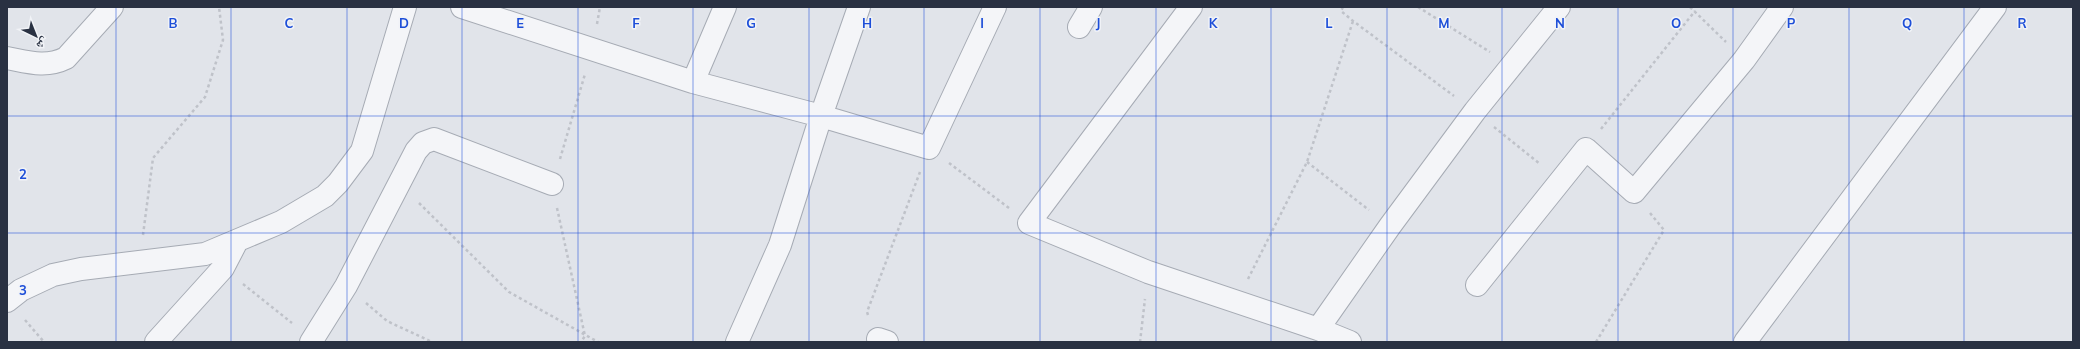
<svg xmlns="http://www.w3.org/2000/svg" width="2080" height="349" font-family="Mulish,'Noto Naskh Arabic',sans-serif">
<style>
.lines{fill:none;stroke-linecap:round;stroke-linejoin:round}
.minor-casing{stroke:#a6abb4;stroke-width:24}
.path{stroke:#bfc2c9;stroke-width:2.5;stroke-dasharray:3 3;stroke-linecap:butt}
.minor{stroke:#f4f5f8;stroke-width:22}
.grid{fill:none;stroke:#1d4ed8;stroke-width:1;stroke-opacity:0.55}
.grid-label{font-size:13px;text-anchor:middle;font-weight:bold;fill:#1d4ed8;stroke:#f1f3f7;stroke-width:3;stroke-linejoin:round;paint-order:stroke}
</style>
<rect width="100%" height="100%" fill="#e1e4ea"/>
<g class="lines">
<defs>
<path id="minor" d="M 462,7 L 693,82 L 821,116 L 929,148 L 995,7
M 1191,7 L 1029,223 L 1148,272 L 1318,329 L 1350,342
M 1079,27 L 1091,7
M 7,58 C 28,62 46,68 66,58 L 112,7
M 693,82 L 725,7
M 1477,285 L 1586,149 L 1634,192 L 1744,60 L 1782,7
M 7,301 L 21,290 L 53,275 L 81,269 L 205,254 L 281,222 L 325,196 L 338,183 L 362,151 L 405,7
M 1318,329 L 1390,226 L 1475,111 L 1559,7
M 878,339 L 887,342
M 156,342 L 223,268 L 237,241
M 311,342 L 346,286 L 416,151 L 423,143 L 434,139 L 552,184
M 737,342 L 780,245 L 821,116 L 859,7
M 1745,342 L 1995,7"/>
</defs>
<use href="#minor" class="minor-casing"/>
<path class="path" d="M 1343,7 L 1341,11 L 1353,21 L 1454,96
M 1418,7 L 1490,52
M 1690,7 L 1726,42
M 597,24 L 600,7
M 1494,127 L 1540,164
M 1601,129 L 1695,11
M 560,159 L 585,74
M 1307,162 L 1369,210
M 949,163 L 1009,208
M 419,203 L 509,292 L 598,342
M 557,208 L 585,336 L 581,342
M 143,235 L 153,158 L 205,97 L 223,40 L 219,7
M 1248,279 L 1307,162 L 1353,21
M 243,284 L 292,323
M 366,303 L 387,321 L 432,342
M 868,315 L 867,312 L 920,172
M 25,320 L 44,342
M 1140,342 L 1145,299
M 1596,342 L 1664,230 L 1650,213"/>
<use href="#minor" class="minor"/>
</g>
<path class="grid" d="M 116,7 L 116,342M 231,7 L 231,342M 347,7 L 347,342M 462,7 L 462,342M 578,7 L 578,342M 693,7 L 693,342M 809,7 L 809,342M 924,7 L 924,342M 1040,7 L 1040,342M 1156,7 L 1156,342M 1271,7 L 1271,342M 1387,7 L 1387,342M 1502,7 L 1502,342M 1618,7 L 1618,342M 1733,7 L 1733,342M 1849,7 L 1849,342M 1964,7 L 1964,342M 7,116 L 2073,116M 7,233 L 2073,233"/>
<g class="grid-label">
<text x="173" y="28">B</text>
<text x="289" y="28">C</text>
<text x="404" y="28">D</text>
<text x="520" y="28">E</text>
<text x="636" y="28">F</text>
<text x="751" y="28">G</text>
<text x="867" y="28">H</text>
<text x="982" y="28">I</text>
<text x="1098" y="28">J</text>
<text x="1213" y="28">K</text>
<text x="1329" y="28">L</text>
<text x="1444" y="28">M</text>
<text x="1560" y="28">N</text>
<text x="1676" y="28">O</text>
<text x="1791" y="28">P</text>
<text x="1907" y="28">Q</text>
<text x="2022" y="28">R</text>
<text x="23" y="179">2</text>
<text x="23" y="295">3</text>
</g>
<rect width="2080" height="349" fill="none" stroke="#293142" stroke-width="16"/>
<g transform="translate(36 36) rotate(137)" stroke="#f1f3f7" stroke-width="3" paint-order="stroke">
<path d="M0-3L7 15L0 10L-7 15Z" fill="#293142"/>
<text y="-6" font-size="11" font-weight="bold" text-anchor="middle" fill="#293142">ش</text>
</g>
</svg>
